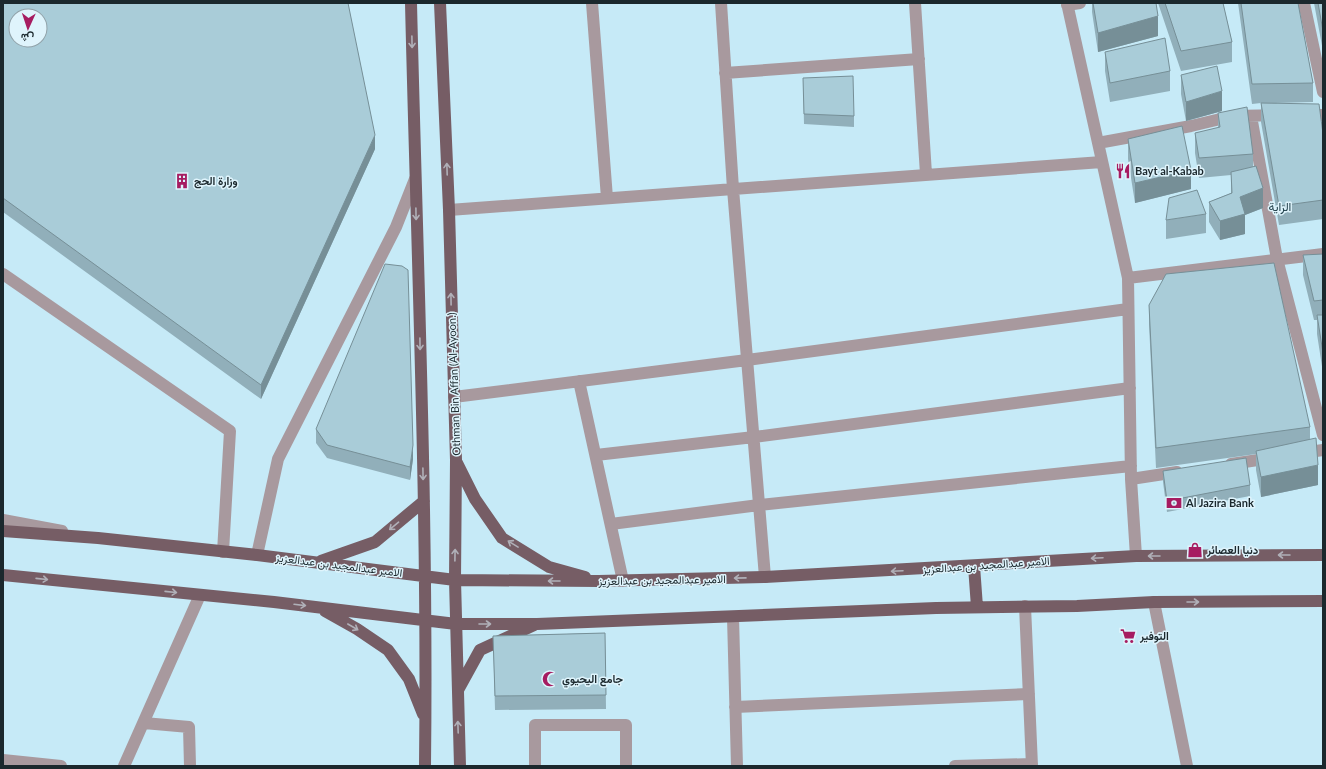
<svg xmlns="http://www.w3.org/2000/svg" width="1326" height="769" font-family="Lato,Vazirmatn,sans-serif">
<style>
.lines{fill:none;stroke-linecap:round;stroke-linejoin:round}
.minor{stroke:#a8999e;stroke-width:12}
.major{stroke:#765d65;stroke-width:12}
.wall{fill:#91afba}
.shaded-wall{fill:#768f97}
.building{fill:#a9ccd8;stroke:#768f97;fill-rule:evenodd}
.oneway{stroke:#b0b0b8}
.labels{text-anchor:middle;stroke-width:3;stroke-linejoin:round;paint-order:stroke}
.poi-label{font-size:11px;font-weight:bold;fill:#1b282d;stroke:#dff4fc;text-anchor:start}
.street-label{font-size:11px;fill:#1b282d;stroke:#dff4fc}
.neighbourhood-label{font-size:12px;fill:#21404b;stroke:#dff4fc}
</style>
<rect width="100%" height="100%" fill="#c6eaf7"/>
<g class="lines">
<path class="minor" d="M 592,3 L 607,198
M 721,3 L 733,189 L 765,577
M 915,3 L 926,174
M 1067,3 L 1128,278 L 1131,479 L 1136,556
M 1304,3 L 1323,92
M 1067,5 L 1080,3
M 725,73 L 919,59
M 1304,115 L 1323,115
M 1251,116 L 1277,259 L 1323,435
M 1098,143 L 1191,126 L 1233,116 L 1278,115
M 449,210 L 1102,162
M 3,274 L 230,431 L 223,552
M 1128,278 L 1323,254
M 579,381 L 623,581
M 454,397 L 747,360 L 1128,309
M 1302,453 L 1323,450
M 596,455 L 754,437 L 1130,388
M 1231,464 L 1272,458
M 1131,479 L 1177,472
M 3,520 L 62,531
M 611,524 L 759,505 L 1131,466
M 257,555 L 278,459 L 396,227 L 415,179
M 1154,602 L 1187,766
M 1025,606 L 1032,766
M 733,617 L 737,766
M 735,707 L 1029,694
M 144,723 L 189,727 L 190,766
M 3,760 L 61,766
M 124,766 L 200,595
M 535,766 L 535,725 L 626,725 L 626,766
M 955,766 L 1032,764"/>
<path class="major" d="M 411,3 C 417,257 428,512 425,766
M 440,3 L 449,210 L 456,460 L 455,580 L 460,766
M 457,463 L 475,499 L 502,538 L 549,567 L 585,577
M 3,531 L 98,538 L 257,555 L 455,580 L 599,581 L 765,577 L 1136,556 L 1323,555
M 321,561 L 375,542 L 424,501
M 974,566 L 977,607
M 3,575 L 274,602 L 456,624 L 537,624 L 936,608 L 1077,606 L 1154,602 L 1323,601
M 325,611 L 357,629 L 388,650 L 409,679 L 423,714
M 458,690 L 480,650 L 534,625"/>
</g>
<path class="wall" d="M 3,3 L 375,149 L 261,399 L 3,212 Z
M 1092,3 L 1156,3 L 1158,36 L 1098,52 L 1092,12 Z
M 1158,3 L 1223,3 L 1232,42 L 1232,62 L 1181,71 Z
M 1238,3 L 1298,3 L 1313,83 L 1313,102 L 1276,103 L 1323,134 L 1323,219 L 1279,225 L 1261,122 L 1261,103 L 1252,104 Z
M 1314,3 L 1323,3 L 1323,51 Z
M 1105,52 L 1170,71 L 1170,91 L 1110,102 L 1105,71 Z
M 1181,75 L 1222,111 L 1186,121 L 1181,94 Z
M 803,78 L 854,116 L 854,127 L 804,124 Z
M 1218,113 L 1253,154 L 1253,167 L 1263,208 L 1245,215 L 1245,234 L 1220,240 L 1209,222 L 1209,202 L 1231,193 L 1231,175 L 1199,178 L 1195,153 L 1195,133 L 1218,128 Z
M 1128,139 L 1191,189 L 1135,203 L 1128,159 Z
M 1206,214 L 1206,233 L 1166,239 L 1166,220 Z
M 1323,254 L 1323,373 L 1317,334 L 1317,320 L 1314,320 L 1303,275 L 1303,255 Z
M 1149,305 L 1310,427 L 1310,439 L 1318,485 L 1261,497 L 1256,470 L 1256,454 L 1156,468 L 1149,324 Z
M 316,429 L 413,459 L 410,480 L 327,458 L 316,443 Z
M 1163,471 L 1250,485 L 1250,496 L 1167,512 L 1163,482 Z
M 605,633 L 606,709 L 495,710 L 493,636 Z"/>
<path class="shaded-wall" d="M 1158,16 L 1158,36 L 1098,52 L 1098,33 Z
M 1222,91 L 1222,111 L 1186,121 L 1186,102 Z
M 375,135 L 375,149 L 261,399 L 261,385 Z
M 1191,170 L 1191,189 L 1135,203 L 1135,183 Z
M 1263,188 L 1263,208 L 1245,215 L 1245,234 L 1220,240 L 1220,221 L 1240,197 Z
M 413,445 L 413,459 L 410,480 L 410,467 Z
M 1318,465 L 1318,485 L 1261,497 L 1261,477 Z"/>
<path class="building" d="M 3,3 L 348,3 L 375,135 L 261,385 L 3,198 ZM 16,16 L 40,16 L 40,40 L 16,40 Z
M 1093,3 L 1156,3 L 1158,16 L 1098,33 Z
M 1165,3 L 1223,3 L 1232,42 L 1181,51 Z
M 1241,3 L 1298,3 L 1313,83 L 1252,84 Z
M 1318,3 L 1323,3 L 1323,31 Z
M 1165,38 L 1170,71 L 1110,83 L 1105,52 Z
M 1217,66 L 1222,91 L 1186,102 L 1181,75 Z
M 853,76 L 854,116 L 804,114 L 803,78 Z
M 1261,103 L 1319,104 L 1323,134 L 1323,200 L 1279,206 Z
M 1247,107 L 1253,154 L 1199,158 L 1195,133 L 1220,127 L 1218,113 Z
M 1182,126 L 1191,170 L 1135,183 L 1128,139 Z
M 1256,166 L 1263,188 L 1240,197 L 1245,214 L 1220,221 L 1209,202 L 1232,193 L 1231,172 Z
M 1197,190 L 1206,214 L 1166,220 L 1169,198 Z
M 1323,254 L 1323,300 L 1314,301 L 1303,255 Z
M 1274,263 L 1310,427 L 1156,448 L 1149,305 L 1166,274 Z
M 385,264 L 402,266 L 408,270 L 413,445 L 410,467 L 327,445 L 316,429 Z
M 1317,315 L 1323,315 L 1323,353 Z
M 1316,438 L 1318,465 L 1261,477 L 1256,451 Z
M 1246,458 L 1250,485 L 1167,501 L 1163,471 Z
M 605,633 L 606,695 L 495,696 L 493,636 Z"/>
<defs><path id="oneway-shaft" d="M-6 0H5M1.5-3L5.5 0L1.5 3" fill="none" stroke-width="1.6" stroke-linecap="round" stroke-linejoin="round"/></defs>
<g class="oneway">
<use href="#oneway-shaft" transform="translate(412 42) rotate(89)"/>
<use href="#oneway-shaft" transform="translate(447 169) rotate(-92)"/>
<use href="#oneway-shaft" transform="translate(416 214) rotate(89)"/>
<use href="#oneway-shaft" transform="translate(451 299) rotate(-91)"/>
<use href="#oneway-shaft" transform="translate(420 344) rotate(89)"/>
<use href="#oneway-shaft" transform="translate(423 474) rotate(89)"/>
<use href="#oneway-shaft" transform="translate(394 526) rotate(140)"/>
<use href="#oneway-shaft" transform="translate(513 544) rotate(-148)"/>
<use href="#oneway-shaft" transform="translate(455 555) rotate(-89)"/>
<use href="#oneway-shaft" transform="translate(1284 555) rotate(180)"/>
<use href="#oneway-shaft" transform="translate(1154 556) rotate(180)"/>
<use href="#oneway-shaft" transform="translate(1097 558) rotate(177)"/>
<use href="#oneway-shaft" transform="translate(897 571) rotate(177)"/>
<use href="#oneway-shaft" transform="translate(740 578) rotate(179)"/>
<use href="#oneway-shaft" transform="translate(42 579) rotate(6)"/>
<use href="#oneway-shaft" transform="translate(554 581) rotate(-180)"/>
<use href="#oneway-shaft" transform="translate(171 592) rotate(6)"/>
<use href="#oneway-shaft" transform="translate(1193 602)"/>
<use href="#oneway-shaft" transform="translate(300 605) rotate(7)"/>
<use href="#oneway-shaft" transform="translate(485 624)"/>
<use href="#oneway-shaft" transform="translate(353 627) rotate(30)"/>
<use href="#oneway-shaft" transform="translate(458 727) rotate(-92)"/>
</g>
<defs>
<symbol id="restaurant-bare" viewBox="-9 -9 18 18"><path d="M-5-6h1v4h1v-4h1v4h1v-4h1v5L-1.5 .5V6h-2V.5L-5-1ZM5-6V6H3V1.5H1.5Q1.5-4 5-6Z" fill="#a61c61" stroke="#dff4fc" stroke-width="2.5" paint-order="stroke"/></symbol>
<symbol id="building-bare" viewBox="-9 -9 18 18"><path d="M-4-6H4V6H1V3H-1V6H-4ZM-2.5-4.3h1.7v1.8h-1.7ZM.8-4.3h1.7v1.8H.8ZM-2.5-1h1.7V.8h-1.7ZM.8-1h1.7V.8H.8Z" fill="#a61c61" stroke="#dff4fc" stroke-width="2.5" paint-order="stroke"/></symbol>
<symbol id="bank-bare" viewBox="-9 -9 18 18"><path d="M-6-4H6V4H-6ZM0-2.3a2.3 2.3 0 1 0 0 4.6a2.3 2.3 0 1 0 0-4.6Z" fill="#a61c61" stroke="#dff4fc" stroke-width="2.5" paint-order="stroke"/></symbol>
<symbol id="shop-bare" viewBox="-9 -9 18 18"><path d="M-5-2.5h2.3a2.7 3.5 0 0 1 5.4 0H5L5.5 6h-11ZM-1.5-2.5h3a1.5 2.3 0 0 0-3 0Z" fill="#a61c61" stroke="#dff4fc" stroke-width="2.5" paint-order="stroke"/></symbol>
<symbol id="supermarket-bare" viewBox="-9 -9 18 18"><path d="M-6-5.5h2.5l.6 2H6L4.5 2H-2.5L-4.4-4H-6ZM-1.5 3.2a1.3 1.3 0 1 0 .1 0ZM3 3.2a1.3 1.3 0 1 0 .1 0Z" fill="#a61c61" stroke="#dff4fc" stroke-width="2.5" paint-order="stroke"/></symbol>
<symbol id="mosque-bare" viewBox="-9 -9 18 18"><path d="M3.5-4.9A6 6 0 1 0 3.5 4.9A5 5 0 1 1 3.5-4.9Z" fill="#a61c61" stroke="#dff4fc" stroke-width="2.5" paint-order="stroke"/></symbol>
</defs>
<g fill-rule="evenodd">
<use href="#restaurant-bare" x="1112" y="160" width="22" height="22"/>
<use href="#building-bare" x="171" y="170" width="22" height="22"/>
<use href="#bank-bare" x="1163" y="492" width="22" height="22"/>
<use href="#shop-bare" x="1184" y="539" width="22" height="22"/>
<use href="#supermarket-bare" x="1117" y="625" width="22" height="22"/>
<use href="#mosque-bare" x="539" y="668" width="22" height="22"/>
</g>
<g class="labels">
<g class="poi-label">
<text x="1135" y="175">Bayt al-Kabab</text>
<text x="194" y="185">وزارة الحج</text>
<text x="1186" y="507">Al Jazira Bank</text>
<text x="1207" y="554">دنيا العصائر</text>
<text x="1140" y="640">التوفير</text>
<text x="562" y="683">جامع اليحيوي</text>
</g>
<g class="street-label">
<text transform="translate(454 384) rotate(-92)" y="4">Othman Bin Affan (Al-Ayoon.)</text>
<text transform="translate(339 565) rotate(7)" y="4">الامير عبدالمجيد بن عبدالعزيز</text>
<text transform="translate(986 565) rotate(-4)" y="4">الامير عبدالمجيد بن عبدالعزيز</text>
<text transform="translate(662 580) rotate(-1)" y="4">الامير عبدالمجيد بن عبدالعزيز</text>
</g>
<g class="neighbourhood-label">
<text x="1280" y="211">الراية</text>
</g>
</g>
<rect width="1326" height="769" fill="none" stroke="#1b282d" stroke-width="8"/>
<g transform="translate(28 28) rotate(183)"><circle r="19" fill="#dff4fc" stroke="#91a2a9"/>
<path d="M0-3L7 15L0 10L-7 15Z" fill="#a61c61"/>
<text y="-6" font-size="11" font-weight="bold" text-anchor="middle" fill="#1b282d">ش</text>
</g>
</svg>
